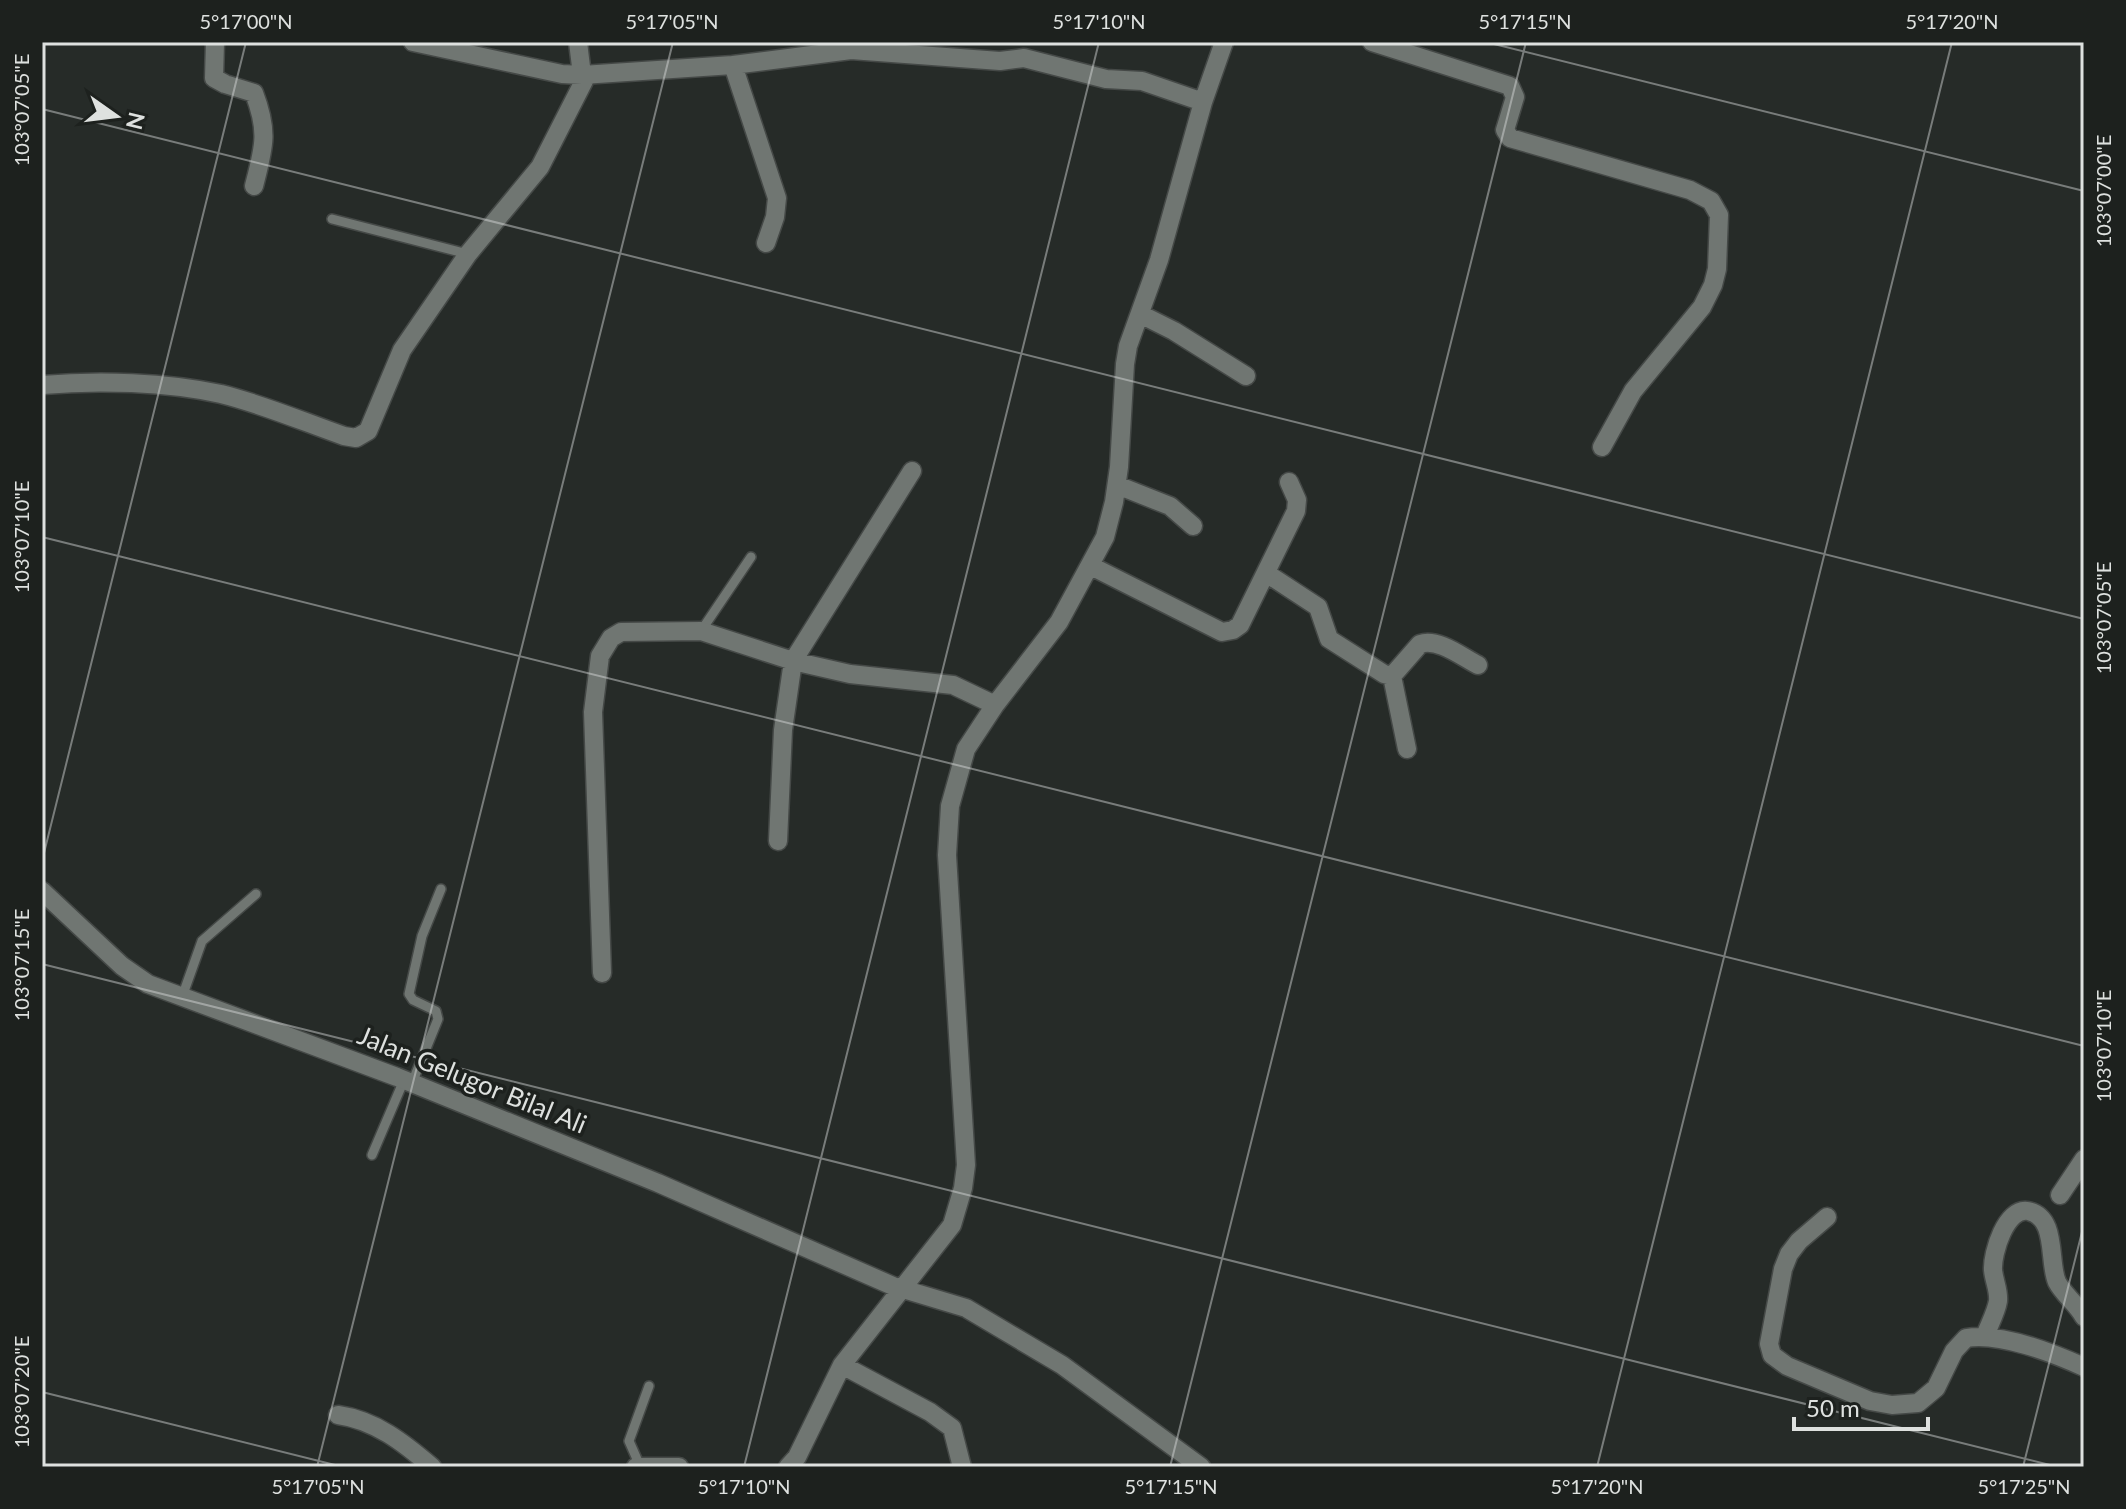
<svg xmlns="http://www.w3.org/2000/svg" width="2126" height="1509" font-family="Lato,sans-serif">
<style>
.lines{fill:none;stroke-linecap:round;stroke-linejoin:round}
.service-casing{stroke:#454947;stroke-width:12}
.minor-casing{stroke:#454947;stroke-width:21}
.service{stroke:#707672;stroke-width:9}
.minor{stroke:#707672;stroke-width:18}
.ticks{fill:none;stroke:#dee1df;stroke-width:2;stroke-opacity:0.45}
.labels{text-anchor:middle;stroke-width:7;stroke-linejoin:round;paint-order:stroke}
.street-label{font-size:26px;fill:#dee1df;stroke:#1d211e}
.neatline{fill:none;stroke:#dee1df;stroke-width:3}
.ticks-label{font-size:20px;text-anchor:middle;fill:#dee1df}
</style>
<rect width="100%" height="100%" fill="#262b28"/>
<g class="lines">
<defs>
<path id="service" d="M 332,219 L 468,254
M 701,631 L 751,557
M 182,997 L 202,941 L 256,894
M 412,1083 L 438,1019 L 436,1011 L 413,1000 L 409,994 L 422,936 L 441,889
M 372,1155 L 404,1080
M 640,1466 L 629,1441 L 649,1386"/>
<path id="minor" d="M 215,42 L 214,78 L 225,84 L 254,93 C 269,132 264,147 254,186
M 413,42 L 562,74 L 582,75 L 733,65 L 777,198 L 775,217 L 766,243
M 578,42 L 582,75
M 1372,42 L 1510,86 L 1515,97 L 1505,130 L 1510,138 L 1690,190 L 1711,201 L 1719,215 L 1717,269 L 1713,285 L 1702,307 L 1633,391 L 1602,447
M 733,65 L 851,50 L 1000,61 L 1024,58 L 1106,79 L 1142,81 L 1203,102
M 1140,314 L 1174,331 L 1246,376
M 42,385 C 98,380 166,382 221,394 C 262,404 304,422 344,436 L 356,438 L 368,431 L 402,350 L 468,254 L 540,167 L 587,75
M 1117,485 L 1170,506 L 1193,526
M 1091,566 L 1222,632 L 1233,630 L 1240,625 L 1296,511 L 1297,500 L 1289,482
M 1266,573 L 1318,607 L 1329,639 L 1384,674 L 1392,676 L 1420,644 C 1439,638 1462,657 1478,665
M 1392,676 L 1407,749
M 778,841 L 783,730 L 793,661 L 912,471
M 42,891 L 122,966 L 148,984 L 397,1077 L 658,1183 L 893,1286 L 966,1308 L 1062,1365 L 1201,1467
M 602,973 L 593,712 L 600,656 L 611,638 L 621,632 L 701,631 L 793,661 L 850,674 L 953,685 L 995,705
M 2060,1195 L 2084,1159
M 1827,1217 L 1799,1241 L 1789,1254 L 1783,1269 L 1769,1344 L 1772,1355 L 1787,1366 L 1870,1401 L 1892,1405 L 1918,1403 L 1936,1388 L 1954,1351 L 1966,1338 C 1999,1332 2053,1353 2084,1367
M 1985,1336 C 1989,1325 1996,1313 1998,1301 C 1999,1290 1994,1281 1993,1270 C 1992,1253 2006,1207 2028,1211 C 2058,1217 2048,1262 2057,1282 C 2063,1294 2077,1304 2084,1317
M 842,1365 L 930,1412 L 952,1428 L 962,1467
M 338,1415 C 375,1420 404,1443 432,1467
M 636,1467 L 679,1467
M 788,1467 L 797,1457 L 842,1365 L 952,1225 L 963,1188 L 966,1165 L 947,855 L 950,806 L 966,749 L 995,705 L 1059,622 L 1105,537 L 1114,502 L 1119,467 L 1125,364 L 1128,346 L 1159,260 L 1203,102 L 1224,42"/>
</defs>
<use href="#service" class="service-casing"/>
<use href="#minor" class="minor-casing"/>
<use href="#service" class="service"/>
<use href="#minor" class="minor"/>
</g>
<path class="ticks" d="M 1486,42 L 2084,191M 42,109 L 2084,619M 42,537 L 2084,1046M 42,861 L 246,42M 42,964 L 2058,1467M 42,1392 L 343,1467M 317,1467 L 673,42M 744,1467 L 1099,42M 1170,1467 L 1526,42M 1597,1467 L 1952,42M 2023,1467 L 2084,1224"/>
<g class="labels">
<g class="street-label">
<text transform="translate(472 1080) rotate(22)" y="9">Jalan Gelugor Bilal Ali</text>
</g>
</g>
<rect width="2126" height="1509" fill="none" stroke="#1d211e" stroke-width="88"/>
<g transform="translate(116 116) rotate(104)" stroke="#1d211e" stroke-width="6" paint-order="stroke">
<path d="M0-6L14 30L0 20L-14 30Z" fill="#dee1df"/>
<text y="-12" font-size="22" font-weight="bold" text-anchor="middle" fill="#dee1df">N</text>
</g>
<path d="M1794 1417v12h134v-12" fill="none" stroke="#dee1df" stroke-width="4"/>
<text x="1806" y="1417" font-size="24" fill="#dee1df" stroke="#1d211e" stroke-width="6" paint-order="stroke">50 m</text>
<rect x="44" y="44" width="2038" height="1421" class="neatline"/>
<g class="ticks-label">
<text x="246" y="29">5°17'00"N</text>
<text x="672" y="29">5°17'05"N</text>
<text x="1099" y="29">5°17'10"N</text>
<text x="1525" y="29">5°17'15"N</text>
<text x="1952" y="29">5°17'20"N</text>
<text transform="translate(22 110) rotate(-90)" y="7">103°07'05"E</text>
<text transform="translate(2104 191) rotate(-90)" y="7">103°07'00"E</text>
<text transform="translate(22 537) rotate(-90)" y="7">103°07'10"E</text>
<text transform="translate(2104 618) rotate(-90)" y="7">103°07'05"E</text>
<text transform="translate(22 965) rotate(-90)" y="7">103°07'15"E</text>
<text transform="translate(2104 1046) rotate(-90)" y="7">103°07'10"E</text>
<text transform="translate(22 1392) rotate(-90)" y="7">103°07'20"E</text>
<text x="318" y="1494">5°17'05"N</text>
<text x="744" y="1494">5°17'10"N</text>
<text x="1171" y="1494">5°17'15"N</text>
<text x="1597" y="1494">5°17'20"N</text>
<text x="2024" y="1494">5°17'25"N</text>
</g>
</svg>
